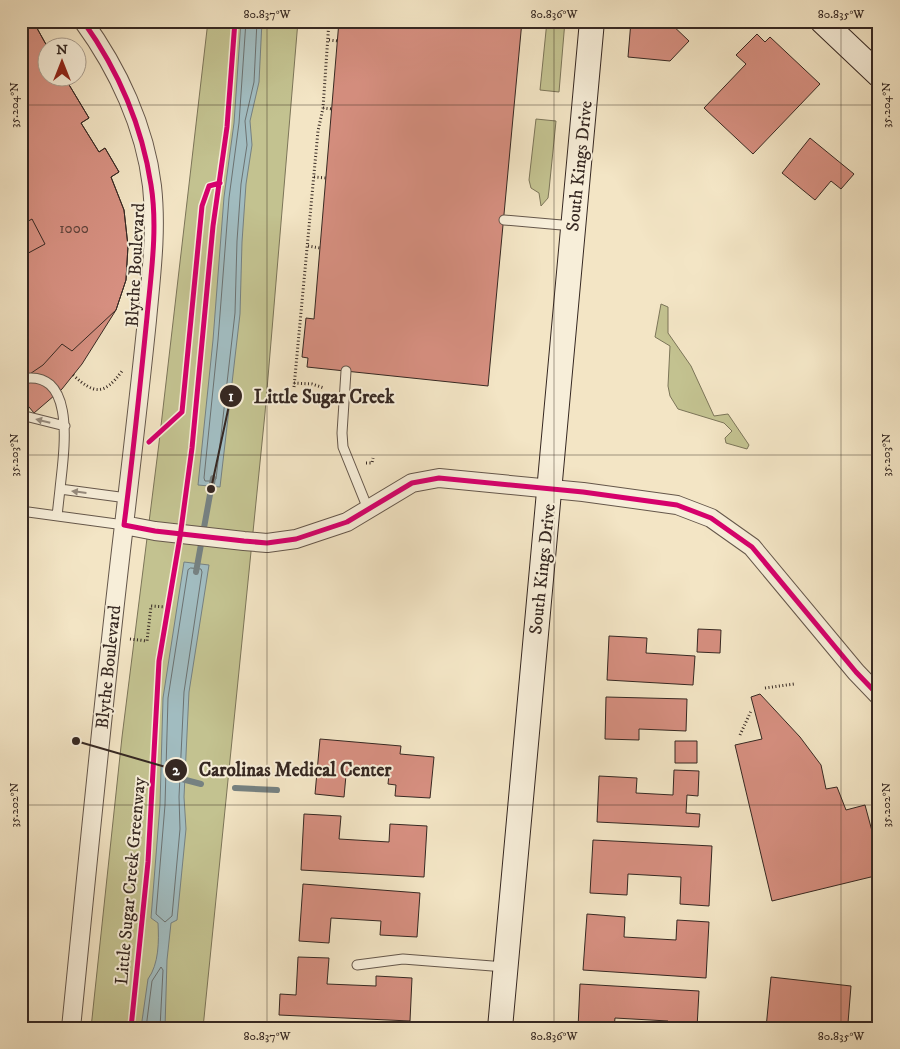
<svg xmlns="http://www.w3.org/2000/svg" width="900" height="1049" font-family="'IM FELL DW Pica',serif">
<style>
.green{fill:#c3c290;stroke:#7c7559}
.water{fill:#a1bcc0;stroke:#768181}
.lines{fill:none;stroke-linecap:round;stroke-linejoin:round}
.shore{stroke:#6c7271;stroke-width:1}
.stream{stroke:#768181;stroke-width:6}
.building{fill:#d68f80;stroke:#362822}
.lane-casing{stroke:#65574b;stroke-width:11}
.street-casing{stroke:#65574b;stroke-width:20}
.secondary-casing{stroke:#362822;stroke-width:26}
.path{stroke:#362822;stroke-width:3;stroke-dasharray:1 2.5;stroke-linecap:butt}
.lane{stroke:#f7eed9;stroke-width:9}
.street{stroke:#f7eed9;stroke-width:18}
.secondary{stroke:#f7eed9;stroke-width:24}
.cycleway-casing{stroke:#f7eed9;stroke-width:8}
.cycleway{stroke:#d6006c;stroke-width:5}
.oneway{fill:#968b7e}
.ticks{fill:none;stroke:#362822;stroke-width:1;stroke-opacity:0.45}
.labels{text-anchor:middle;stroke-width:4;stroke-linejoin:round;paint-order:stroke}
.number-label{font-size:15px;fill:#5e423a}
.street-label{font-size:18px;fill:#362822;stroke:#f7eed9}
.leader{fill:none;stroke:#362822;stroke-width:2}
.callout-dot{fill:#362822;stroke:#f7eed9;stroke-width:2}
.mark-label{font-size:15px;text-anchor:middle;font-weight:bold;fill:#fff}
.callout-label{font-size:19px;text-anchor:middle;font-weight:bold;fill:#362822;stroke:#f7eed9;stroke-width:4;stroke-linejoin:round;paint-order:stroke}
.neatline{fill:none;stroke:#362822;stroke-width:2}
.ticks-label{font-size:12px;text-anchor:middle;fill:#362822}
</style>
<rect width="100%" height="100%" fill="#f3e5c5"/>
<filter id="stains"><feTurbulence type="fractalNoise" baseFrequency=".004" numOctaves="4"/><feColorMatrix values="0 0 0 0 .2 0 0 0 0 .09 0 0 0 0 .02 0 0 0 .5 -.17"/></filter>
<radialGradient id="worn" r=".72"><stop offset=".6" stop-color="#630" stop-opacity="0"/><stop offset="1" stop-color="#630" stop-opacity=".3"/></radialGradient>
<path class="green" d="M 208,21 L 298,21 L 265,413 L 203,1028 L 91,1028 L 122,737 L 159,443 Z
M 547,21 L 565,21 L 559,92 L 540,90 Z
M 536,119 L 556,121 L 549,190 L 548,198 L 541,206 L 539,193 L 531,188 L 529,180 Z
M 661,304 L 668,307 L 668,333 L 691,366 L 714,416 L 728,414 L 749,445 L 747,449 L 726,443 L 725,438 L 732,431 L 724,423 L 678,409 L 670,396 L 668,386 L 670,346 L 655,337 Z"/>
<path class="water" d="M 241,21 L 262,21 L 259,82 L 250,121 L 252,145 L 246,184 L 242,242 L 240,314 L 220,487 L 198,485 L 213,340 L 224,197 L 234,123 Z
M 184,562 L 209,565 L 189,692 L 184,797 L 186,829 L 177,920 L 171,923 L 167,960 L 165,1028 L 141,1028 L 148,979 C 159,964 159,941 158,923 L 151,918 L 160,805 L 163,698 Z"/>
<g class="lines">
<path class="shore" d="M 246,21 L 239,123 L 229,198 L 218,340 L 204,478 L 205,481 L 214,481 L 216,479 L 235,313 L 237,241 L 241,184 L 247,145 L 245,121 L 254,82 L 257,21
M 191,568 L 201,569 L 202,572 L 184,692 L 179,797 L 180,829 L 172,916 L 165,922 L 156,914 L 165,805 L 168,698 L 188,570 Z
M 146,1028 L 152,981 L 161,967 L 163,970 L 160,1028"/>
<path class="stream" d="M 196,572 L 213,478
M 178,778 L 201,784
M 235,788 L 277,790"/>
</g>
<path class="building" d="M 21,21 L 33,21 L 48,48 L 48,78 L 65,78 L 89,118 L 81,123 L 99,152 L 105,148 L 119,172 L 111,177 L 124,210 L 128,246 L 126,280 L 116,310 L 72,351 L 62,344 L 43,365 L 21,380 L 21,257 L 45,244 L 32,219 L 21,225 Z
M 21,21 L 33,21 L 48,48 L 48,78 L 65,78 L 89,118 L 81,123 L 99,152 L 105,148 L 119,172 L 111,177 L 124,210 L 128,246 L 126,280 L 116,310 L 82,364 L 62,389 L 34,413 L 24,401 L 21,403 Z
M 339,21 L 522,21 L 488,386 L 307,367 L 308,358 L 302,357 L 306,318 L 314,319 Z
M 631,21 L 668,21 L 689,41 L 670,61 L 628,57 Z
M 757,34 L 765,42 L 770,37 L 820,84 L 753,154 L 704,108 L 746,64 L 736,55 Z
M 810,138 L 854,174 L 841,189 L 831,181 L 815,200 L 782,173 Z
M 698,629 L 721,630 L 720,653 L 697,652 Z
M 609,636 L 647,638 L 646,653 L 695,656 L 693,685 L 607,680 Z
M 760,694 L 800,737 L 821,765 L 826,789 L 837,787 L 846,810 L 865,805 L 879,857 L 879,875 L 772,901 L 735,745 L 762,739 L 751,697 Z
M 606,697 L 687,699 L 686,731 L 639,729 L 639,740 L 605,739 Z
M 320,739 L 401,746 L 400,754 L 434,757 L 430,798 L 395,796 L 396,785 L 388,784 L 389,774 L 372,772 L 372,777 L 346,775 L 344,797 L 315,794 Z
M 675,741 L 697,741 L 697,763 L 675,763 Z
M 674,770 L 699,771 L 698,796 L 687,795 L 686,813 L 700,814 L 699,827 L 597,822 L 599,776 L 637,778 L 636,793 L 673,795 Z
M 304,814 L 341,816 L 339,839 L 389,842 L 390,824 L 427,826 L 424,877 L 301,870 Z
M 593,840 L 712,846 L 709,906 L 680,904 L 681,877 L 628,874 L 627,895 L 590,893 Z
M 303,884 L 420,893 L 417,937 L 380,935 L 381,921 L 331,918 L 329,943 L 299,941 Z
M 587,914 L 625,917 L 624,937 L 676,940 L 677,920 L 709,922 L 706,978 L 583,970 Z
M 298,957 L 329,958 L 327,984 L 376,986 L 376,976 L 412,978 L 410,1021 L 279,1015 L 280,994 L 296,995 Z
M 771,977 L 851,986 L 848,1023 L 875,1026 L 875,1028 L 766,1028 Z
M 580,984 L 699,991 L 697,1028 L 668,1028 L 668,1021 L 615,1018 L 614,1028 L 578,1028 Z"/>
<g class="lines">
<defs>
<path id="lane" d="M 504,220 L 573,226
M 346,371 L 342,433 L 343,447 L 368,509
M 21,379 C 79,367 63,457 60,489 L 127,498
M 21,415 L 65,426
M 21,511 L 124,525
M 57,516 L 60,489
M 357,965 L 403,959 L 505,967"/>
<path id="street" d="M 124,525 L 155,531 L 244,541 L 267,543 L 296,539 L 347,522 L 412,483 L 439,478 L 583,492 L 677,505 L 711,518 L 752,547 L 856,672 L 879,696
M 71,1028 C 88,860 104,692 124,525 C 132,457 140,389 147,320 C 151,276 157,231 152,186 C 145,127 118,69 83,21"/>
<path id="secondary" d="M 822,21 L 879,75
M 500,1028 L 592,21"/>
</defs>
<use href="#lane" class="lane-casing"/>
<use href="#street" class="street-casing"/>
<use href="#secondary" class="secondary-casing"/>
<path class="path" d="M 329,40 L 338,41
M 323,108 L 332,109
M 314,177 L 326,178
M 308,246 L 320,248
M 73,375 C 94,394 104,396 122,371
M 294,383 L 312,384 L 324,388
M 294,387 L 318,131 L 323,108 L 329,21
M 366,463 L 372,463 L 373,458
M 130,639 L 147,641 L 151,606 L 167,607
M 765,688 L 794,684
M 740,735 L 751,711"/>
<use href="#lane" class="lane"/>
<use href="#street" class="street"/>
<use href="#secondary" class="secondary"/>
<defs>
<path id="cycleway" d="M 83,21 C 118,70 142,126 151,185 C 158,228 151,274 147,317 C 140,387 133,456 124,525 L 155,531 L 244,541 L 267,543 L 296,539 L 347,522 L 412,483 L 439,478 L 583,492 L 677,505 L 711,518 L 752,547 L 856,672 L 879,696
M 149,442 L 182,412 L 202,206 L 209,186 L 220,183
M 131,1028 L 148,862 L 159,661 L 180,537 L 192,448 L 213,226 L 227,127 L 235,21"/>
</defs>
<use href="#cycleway" class="cycleway-casing"/>
<use href="#cycleway" class="cycleway"/>
</g>
<defs><path id="oneway-solid" d="M-6-.8H1V-3.2L6.5 0L1 3.2V.8H-6Z" transform="scale(1.25)"/></defs>
<g class="oneway">
<use href="#oneway-solid" transform="translate(43 421) rotate(-166)"/>
<use href="#oneway-solid" transform="translate(79 492) rotate(-173)"/>
</g>
<path class="ticks" d="M 267,21 L 267,1028M 554,21 L 554,1028M 841,21 L 841,1028M 21,105 L 879,105M 21,455 L 879,455M 21,805 L 879,805"/>
<g class="labels">
<g class="number-label">
<text x="74" y="233">1000</text>
</g>
<g class="street-label">
<text transform="translate(579 166) rotate(-84)" y="6">South Kings Drive</text>
<text transform="translate(135 265) rotate(-87)" y="6">Blythe Boulevard</text>
<text transform="translate(542 569) rotate(-84)" y="6">South Kings Drive</text>
<text transform="translate(108 667) rotate(-84)" y="6">Blythe Boulevard</text>
<text transform="translate(130 881) rotate(-85)" y="6">Little Sugar Creek Greenway</text>
</g>
</g>
<path class="leader" d="M211 489L231 396M76 741L176 770"/>
<g class="callout-dot">
<circle cx="211" cy="489" r="5"/>
<circle cx="76" cy="741" r="5"/>
<circle cx="231" cy="396" r="12"/>
<circle cx="176" cy="770" r="12"/>
</g>
<g class="mark-label">
<text x="231" y="401">1</text>
<text x="176" y="775">2</text>
</g>
<g class="callout-label">
<text x="324" y="403">Little Sugar Creek</text>
<text x="295" y="776">Carolinas Medical Center</text>
</g>
<rect width="900" height="1049" fill="none" stroke="#f3e5c5" stroke-width="55"/>
<g transform="translate(62 62)"><circle r="24" fill="#f7eed9" stroke="#aa9f90"/>
<path d="M0-4L9 19L0 12L-9 19Z" fill="#8f2418"/>
<text y="-8" font-size="14" font-weight="bold" text-anchor="middle" fill="#362822">N</text>
</g>
<rect x="28" y="28" width="844" height="994" class="neatline"/>
<g class="ticks-label">
<text x="267" y="18">80.837°W</text>
<text x="554" y="18">80.836°W</text>
<text x="841" y="18">80.835°W</text>
<text transform="translate(14 105) rotate(-90)" y="4">35.204°N</text>
<text transform="translate(886 105) rotate(-90)" y="4">35.204°N</text>
<text transform="translate(14 455) rotate(-90)" y="4">35.203°N</text>
<text transform="translate(886 455) rotate(-90)" y="4">35.203°N</text>
<text transform="translate(14 805) rotate(-90)" y="4">35.202°N</text>
<text transform="translate(886 805) rotate(-90)" y="4">35.202°N</text>
<text x="267" y="1040">80.837°W</text>
<text x="554" y="1040">80.836°W</text>
<text x="841" y="1040">80.835°W</text>
</g>
<rect width="100%" height="100%" filter="url(#stains)"/>
<rect width="100%" height="100%" fill="url(#worn)"/>
</svg>
